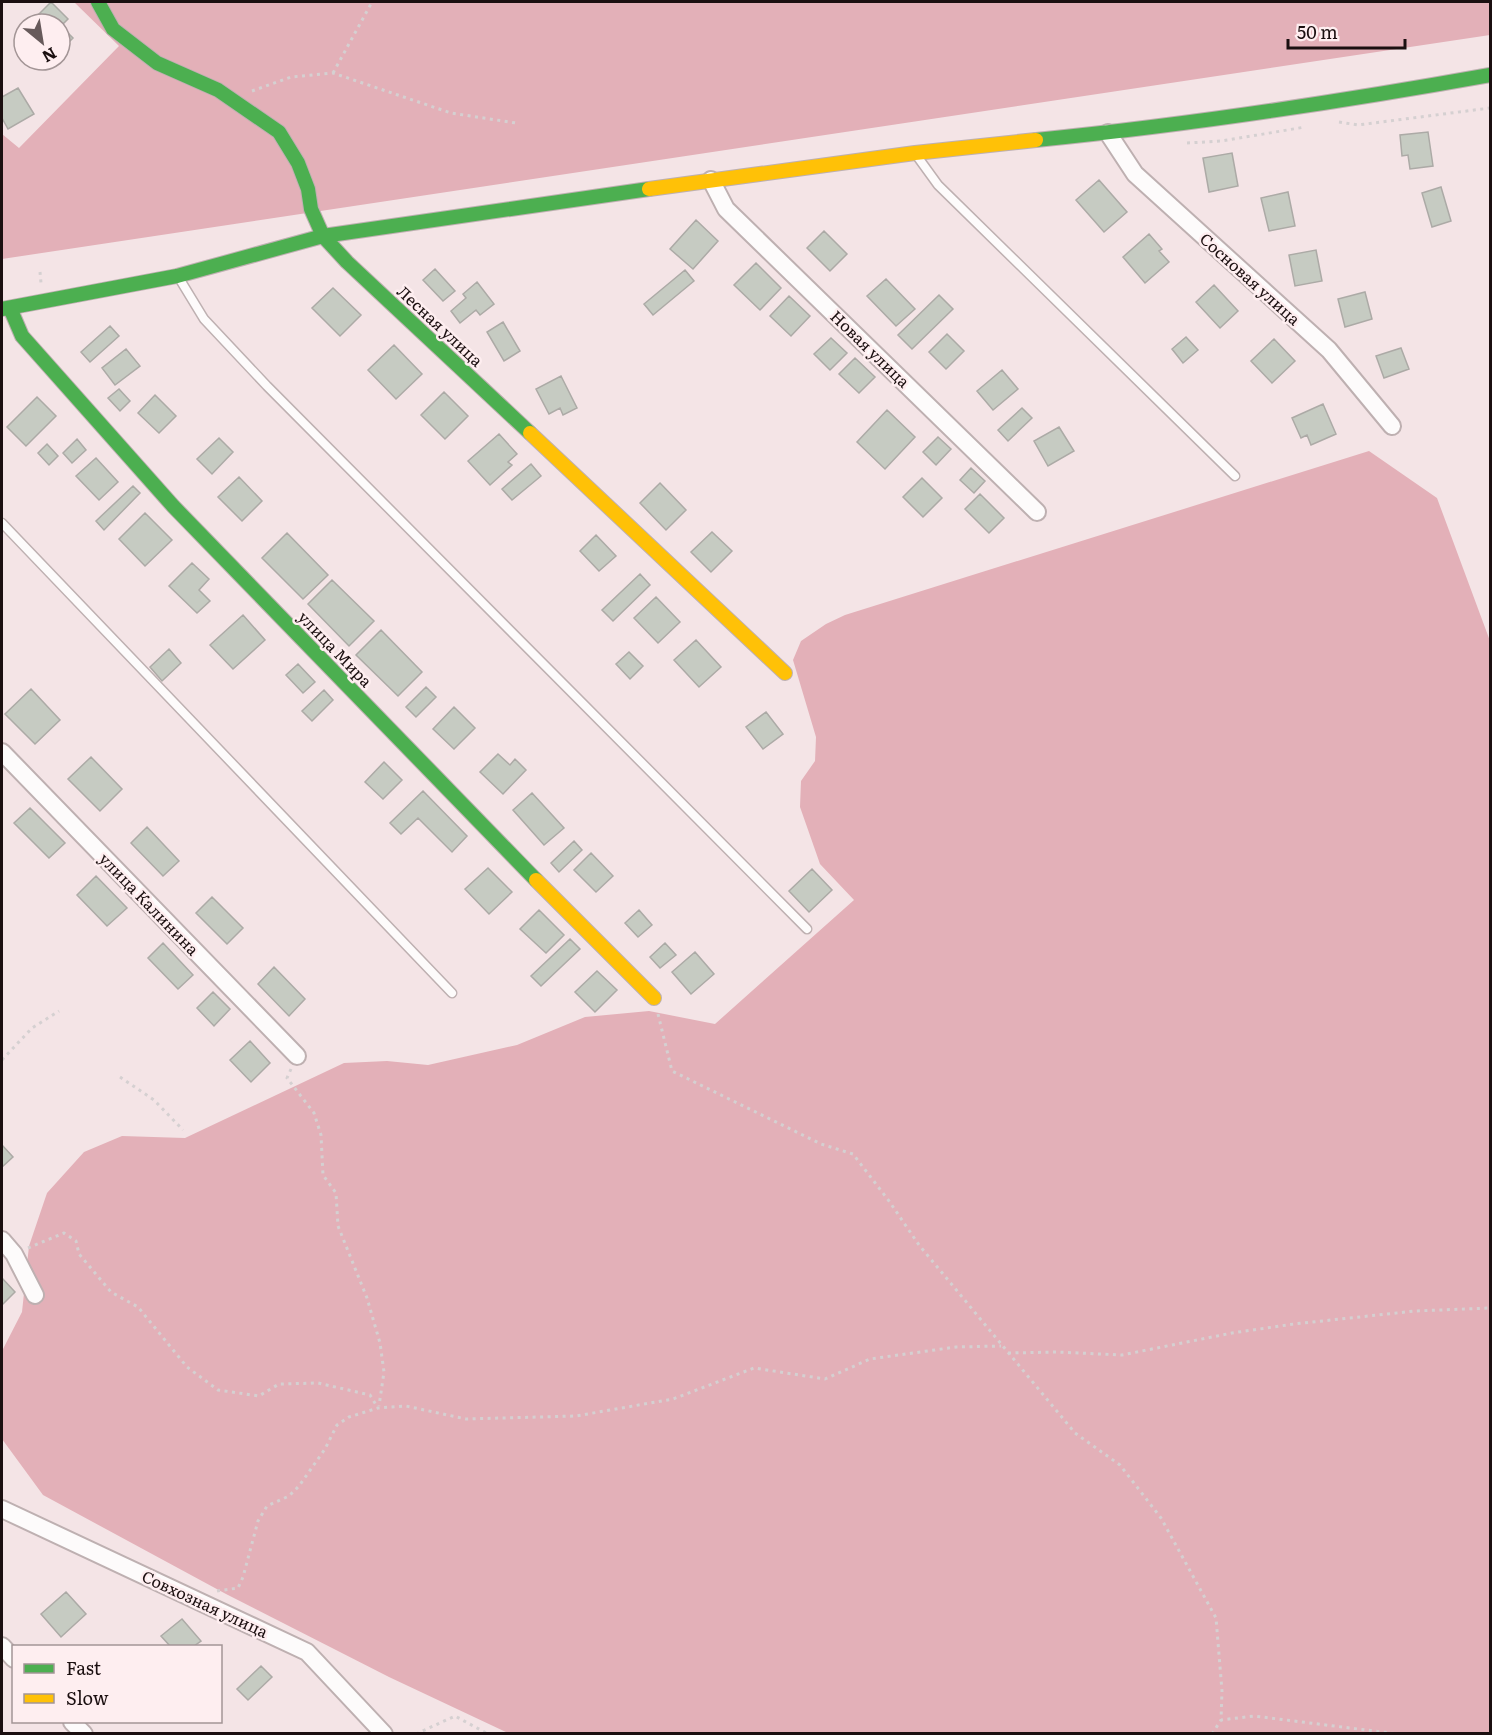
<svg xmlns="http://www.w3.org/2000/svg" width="1492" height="1735" font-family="Literata,serif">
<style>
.forest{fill:#e3b0b8}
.building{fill:#c6cbc2;stroke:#acaaa6;stroke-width:1.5}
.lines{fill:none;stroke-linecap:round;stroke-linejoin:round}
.lane-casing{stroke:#beb0b1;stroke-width:11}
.street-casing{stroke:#beb0b1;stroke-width:20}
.fast-casing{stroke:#beb0b1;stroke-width:16}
.slow-casing{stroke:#beb0b1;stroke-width:16}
.path{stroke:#d5d0d1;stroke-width:3;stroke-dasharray:3 4.5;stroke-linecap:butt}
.lane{stroke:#fdfbfb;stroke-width:8}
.street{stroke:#fdfbfb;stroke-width:16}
.fast{stroke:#4caf50;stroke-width:14}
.slow{stroke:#ffc107;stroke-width:14}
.labels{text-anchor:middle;stroke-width:5;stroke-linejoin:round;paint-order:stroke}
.street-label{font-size:16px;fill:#1b0f10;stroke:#feeef0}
</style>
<rect width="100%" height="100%" fill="#f4e4e6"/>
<path class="forest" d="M 74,2 L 1490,2 L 1490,35 L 2,259 L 2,134 L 19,148 L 119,46 Z
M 1369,451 L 1437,498 L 1490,641 L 1490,1733 L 508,1733 L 389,1677 L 226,1594 L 43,1495 L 2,1439 L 2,1351 L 22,1312 L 29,1246 L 47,1193 L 84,1152 L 122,1136 L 185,1138 L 344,1063 L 387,1061 L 428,1065 L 517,1045 L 585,1017 L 649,1011 L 715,1024 L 854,900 L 820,864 L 800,807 L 801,781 L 815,761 L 816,737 L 793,660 L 801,641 L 826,624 L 845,615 Z"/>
<path class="building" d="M 51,2 L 68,19 L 61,26 L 73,38 L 60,51 L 60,24 L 29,24 Z
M 18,88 L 34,114 L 8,129 L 2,118 L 2,97 Z
M 1428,132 L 1433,166 L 1410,169 L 1408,155 L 1402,156 L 1400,135 Z
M 1232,153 L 1238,186 L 1209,192 L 1203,158 Z
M 1099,180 L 1127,212 L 1104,232 L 1076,200 Z
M 1441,187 L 1451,221 L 1432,227 L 1422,193 Z
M 1288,192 L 1295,226 L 1269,231 L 1261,198 Z
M 696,220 L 718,241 L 693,269 L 670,249 Z
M 824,231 L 847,254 L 830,271 L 807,248 Z
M 1149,234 L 1162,249 L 1159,251 L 1169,262 L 1145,283 L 1123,257 Z
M 1316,250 L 1322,281 L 1295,286 L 1289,255 Z
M 756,263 L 781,288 L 760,310 L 734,285 Z
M 435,269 L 455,291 L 443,301 L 423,280 Z
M 685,270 L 694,281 L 653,315 L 644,304 Z
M 886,279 L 915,309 L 896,326 L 867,296 Z
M 477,282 L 494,304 L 480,315 L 476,310 L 460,323 L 451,311 L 466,298 L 463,294 Z
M 1214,285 L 1238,311 L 1220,328 L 1196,302 Z
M 333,288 L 361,315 L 340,336 L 312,308 Z
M 1365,292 L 1372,319 L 1345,327 L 1338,299 Z
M 939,295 L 953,309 L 912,349 L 898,335 Z
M 789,296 L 810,316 L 791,336 L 770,316 Z
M 503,322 L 520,351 L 504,361 L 487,332 Z
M 110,326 L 119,336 L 90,362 L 81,352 Z
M 947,334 L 964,351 L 946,369 L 929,352 Z
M 1186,337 L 1198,350 L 1183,363 L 1172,349 Z
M 831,338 L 847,353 L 830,370 L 814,354 Z
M 1274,339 L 1295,361 L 1272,383 L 1251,361 Z
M 394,345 L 422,374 L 396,399 L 368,370 Z
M 1401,348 L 1409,369 L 1384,378 L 1376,356 Z
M 126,349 L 140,366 L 115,385 L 102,368 Z
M 855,358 L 875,377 L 859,393 L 839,374 Z
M 1002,370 L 1018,389 L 993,410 L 977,391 Z
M 561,376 L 577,408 L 563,415 L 560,408 L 549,414 L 536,389 Z
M 119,389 L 130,401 L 120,411 L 108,398 Z
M 444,392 L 468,416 L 445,439 L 421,415 Z
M 155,395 L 176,416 L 159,433 L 138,413 Z
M 37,397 L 56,416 L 26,446 L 7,427 Z
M 1323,404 L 1336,434 L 1311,445 L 1307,435 L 1301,438 L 1292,418 Z
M 1022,408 L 1032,418 L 1008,441 L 998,430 Z
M 887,410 L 915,437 L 885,469 L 857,442 Z
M 1059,427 L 1074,451 L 1048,466 L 1034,441 Z
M 499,434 L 517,454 L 508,462 L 512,465 L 490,485 L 468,461 Z
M 938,437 L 951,449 L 936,465 L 923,452 Z
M 219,438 L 233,452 L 212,474 L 197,459 Z
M 77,439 L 86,450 L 72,463 L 63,453 Z
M 47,444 L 58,456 L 49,465 L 38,453 Z
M 96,458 L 118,482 L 99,500 L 76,476 Z
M 531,464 L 541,476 L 512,500 L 502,489 Z
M 971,468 L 985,481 L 974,493 L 960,480 Z
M 239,477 L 262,501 L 242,521 L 218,497 Z
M 922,478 L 942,498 L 923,517 L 903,497 Z
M 660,483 L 686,510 L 666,530 L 640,503 Z
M 133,486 L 140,493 L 104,530 L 96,521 Z
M 980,494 L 1004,518 L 989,533 L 965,509 Z
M 145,513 L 172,540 L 145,566 L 119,539 Z
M 712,532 L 732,551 L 711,572 L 691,552 Z
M 287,533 L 328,575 L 303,599 L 262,558 Z
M 596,535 L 616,556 L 599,571 L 580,551 Z
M 192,563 L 209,579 L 199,590 L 210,601 L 197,613 L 169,586 Z
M 640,574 L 650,585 L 613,621 L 602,610 Z
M 332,580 L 374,621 L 349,646 L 308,604 Z
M 656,597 L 680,622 L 658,643 L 634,618 Z
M 243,615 L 265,640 L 233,669 L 210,645 Z
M 381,630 L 422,672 L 398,696 L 356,655 Z
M 696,640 L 721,667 L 699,687 L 674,660 Z
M 169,649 L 181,663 L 162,681 L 150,667 Z
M 629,652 L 643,666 L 630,679 L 616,664 Z
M 298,664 L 315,682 L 303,693 L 286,675 Z
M 426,687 L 436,697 L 416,717 L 406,707 Z
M 31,689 L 60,720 L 35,744 L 5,714 Z
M 324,690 L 333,700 L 312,721 L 302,711 Z
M 454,707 L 475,728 L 454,749 L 433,729 Z
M 766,712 L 783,734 L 763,749 L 746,727 Z
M 498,754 L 510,765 L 515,759 L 526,770 L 503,794 L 480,772 Z
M 91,757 L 122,789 L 100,811 L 68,779 Z
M 384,762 L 402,780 L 383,799 L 365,782 Z
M 423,791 L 467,836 L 452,852 L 418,818 L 401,834 L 390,823 Z
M 532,793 L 564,828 L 544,845 L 513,810 Z
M 30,808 L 65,843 L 49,858 L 14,823 Z
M 147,827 L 179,861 L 163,876 L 131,843 Z
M 574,841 L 582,850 L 559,872 L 551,863 Z
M 591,853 L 613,876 L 596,892 L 574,870 Z
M 488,868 L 512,892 L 489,914 L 465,889 Z
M 812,869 L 832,890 L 809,912 L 789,891 Z
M 96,876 L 127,908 L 107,926 L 77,895 Z
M 212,897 L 243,928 L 227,944 L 196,913 Z
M 539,910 L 564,935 L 546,953 L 520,929 Z
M 639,910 L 652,925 L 638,937 L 625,923 Z
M 570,939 L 580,949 L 541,986 L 531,976 Z
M 163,943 L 193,975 L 178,989 L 148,958 Z
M 665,943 L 676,955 L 660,968 L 650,957 Z
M 695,952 L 714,974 L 691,994 L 672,972 Z
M 274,967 L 305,999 L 289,1016 L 258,984 Z
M 597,971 L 617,990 L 595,1012 L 575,992 Z
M 213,992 L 230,1009 L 214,1026 L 197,1008 Z
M 250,1041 L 270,1063 L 251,1082 L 230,1060 Z
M 2,1145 L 13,1157 L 2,1167 Z
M 2,1278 L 15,1292 L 2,1305 Z
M 66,1592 L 86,1614 L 61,1637 L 41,1614 Z
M 182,1619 L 201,1641 L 194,1646 L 170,1646 L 161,1636 Z
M 261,1666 L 272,1677 L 248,1700 L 237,1689 Z"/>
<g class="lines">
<defs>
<path id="lane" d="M 917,156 L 938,185 L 1235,476
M 179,278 L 204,319 L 267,386 L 807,929
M 2,523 L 452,993"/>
<path id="street" d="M 1108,133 L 1135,174 L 1329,350 L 1392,426
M 711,180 L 726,209 L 1037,512
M 2,752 L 297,1056
M 2,1240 L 14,1254 L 35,1295
M 2,1509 L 307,1652 L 384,1734
M 2,1646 L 14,1659
M 72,1722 L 84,1734"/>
<path id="fast" d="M 98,2 L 113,29 L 157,63 L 218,90 L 279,132 L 298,163 L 308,189 L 311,209 L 323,236 L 347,262 L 530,433
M 1036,140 C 1188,125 1339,102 1490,75
M 10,308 L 22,336 L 173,506 L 536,880
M 2,309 L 177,276 L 323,236 L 649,189"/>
<path id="slow" d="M 649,189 L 915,153 L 1036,140
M 530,433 L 785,673
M 536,880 L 654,998"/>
</defs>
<use href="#lane" class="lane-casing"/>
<use href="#street" class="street-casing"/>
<use href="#fast" class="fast-casing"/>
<use href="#slow" class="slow-casing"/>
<path class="path" d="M 333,73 L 372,2
M 252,91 L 291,77 L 333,73 L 451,113 L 516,123
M 1339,122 L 1358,125 L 1490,108
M 1187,143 L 1222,141 L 1305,127
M 40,272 L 41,283
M 658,1014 L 672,1071 L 821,1144 L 853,1154 L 889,1201 L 919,1245 L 1075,1433 L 1120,1465 L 1161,1518 L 1216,1618 L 1222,1691 L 1221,1720 L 1254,1716 L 1398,1734
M 2,1060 L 32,1028 L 59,1011
M 291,1069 L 287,1078 L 314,1113 L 321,1135 L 323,1175 L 336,1193 L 338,1226 L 367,1298 L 380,1343 L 384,1372 L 379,1406
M 120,1077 L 154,1100 L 183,1130
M 28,1248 L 64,1233 L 76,1241 L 79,1254 L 111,1292 L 138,1307 L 187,1367 L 218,1390 L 259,1396 L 279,1384 L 318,1383 L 370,1395 L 378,1408
M 1008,1353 L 1057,1352 L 1122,1355 L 1232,1333 L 1294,1324 L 1415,1311 L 1490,1308
M 217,1591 L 238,1588 L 243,1577 L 258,1521 L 267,1506 L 289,1496 L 299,1486 L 325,1449 L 337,1425 L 349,1417 L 378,1408 L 406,1406 L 466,1419 L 576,1416 L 673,1399 L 754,1368 L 825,1379 L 870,1359 L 956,1347 L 1001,1346
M 416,1734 L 455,1716 L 488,1734
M 1212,1734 L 1221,1720"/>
<use href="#lane" class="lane"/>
<use href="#street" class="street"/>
<use href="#fast" class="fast"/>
<use href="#slow" class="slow"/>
</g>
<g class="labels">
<g class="street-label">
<text transform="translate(1250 279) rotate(42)" y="6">Сосновая улица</text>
<text transform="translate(440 326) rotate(43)" y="6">Лесная улица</text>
<text transform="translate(870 349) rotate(44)" y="6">Новая улица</text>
<text transform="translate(335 649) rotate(46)" y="6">улица Мира</text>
<text transform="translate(149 904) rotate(46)" y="6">улица Калинина</text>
<text transform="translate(205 1604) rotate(25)" y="6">Совхозная улица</text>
</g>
</g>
<rect width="1492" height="1735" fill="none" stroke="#1b0f10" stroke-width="6"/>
<rect x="12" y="1645" width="210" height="78" fill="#feeef0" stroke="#a39596" stroke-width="1.5"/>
<rect x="24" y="1664" width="30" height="9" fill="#4caf50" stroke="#a39596" stroke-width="1.5"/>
<text x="66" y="1675" font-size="18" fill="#1b0f10">Fast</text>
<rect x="24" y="1694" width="30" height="9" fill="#ffc107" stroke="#a39596" stroke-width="1.5"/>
<text x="66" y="1705" font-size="18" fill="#1b0f10">Slow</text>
<g transform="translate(42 42) rotate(150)"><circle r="28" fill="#feeef0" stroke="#a39596" stroke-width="1.5"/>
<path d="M0-4.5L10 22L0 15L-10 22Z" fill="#675a5b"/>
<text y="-9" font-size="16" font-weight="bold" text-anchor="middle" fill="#1b0f10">N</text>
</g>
<path d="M1288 39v9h117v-9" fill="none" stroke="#1b0f10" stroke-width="3"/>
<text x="1297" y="39" font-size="18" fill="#1b0f10" stroke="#feeef0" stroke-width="4.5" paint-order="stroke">50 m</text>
</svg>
